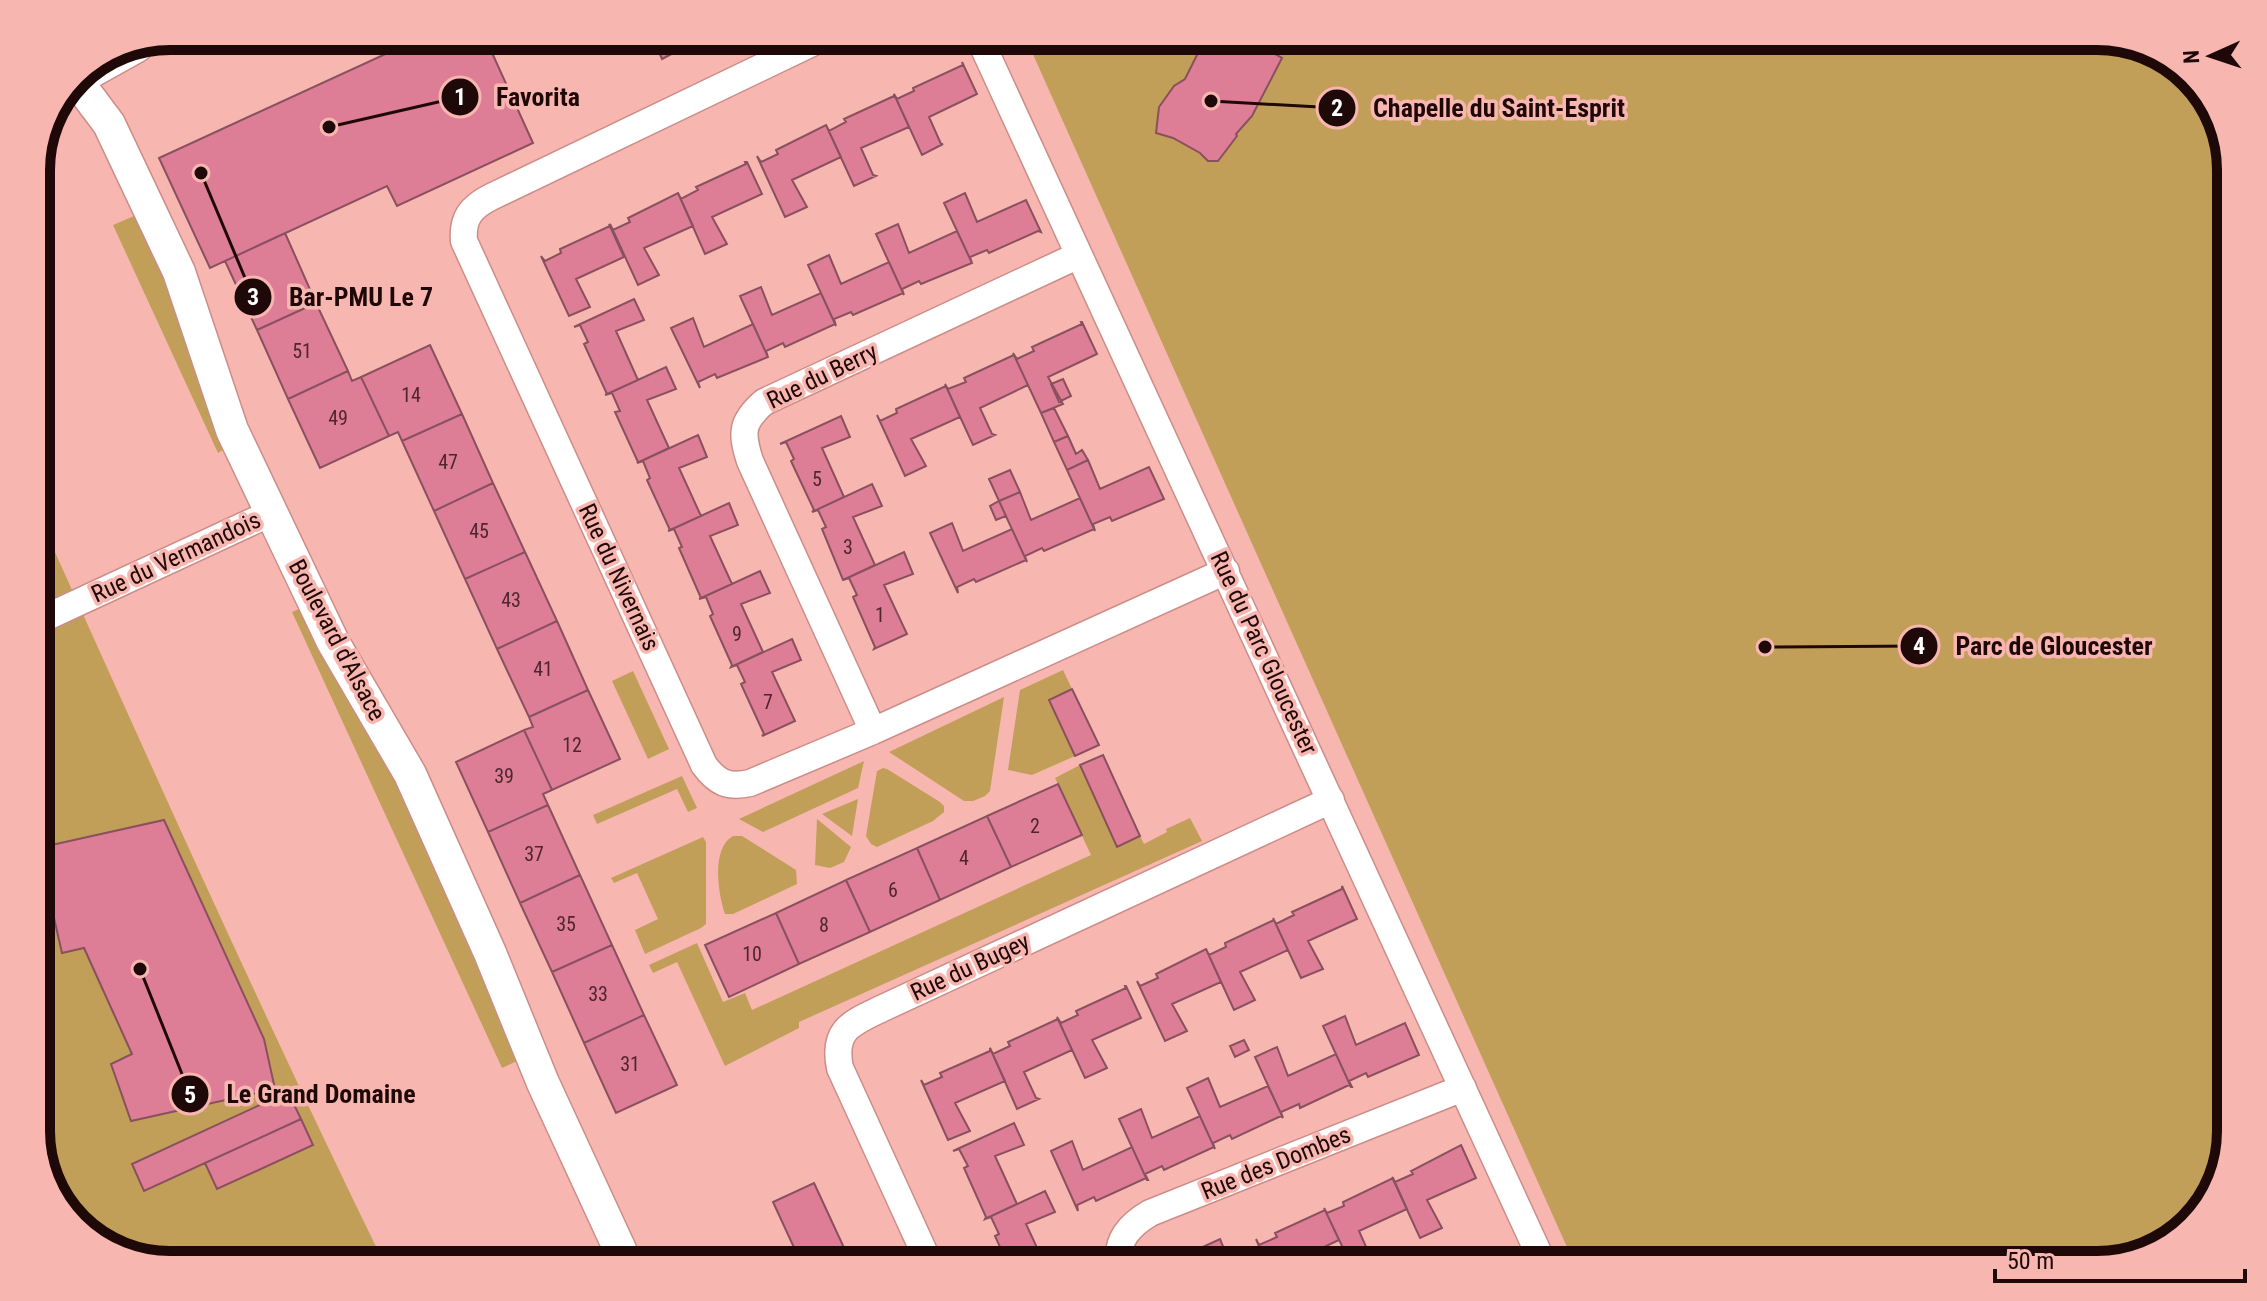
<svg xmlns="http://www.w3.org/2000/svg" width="2267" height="1301" font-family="'Roboto Condensed',sans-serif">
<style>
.green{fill:#c19f59}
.building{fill:#dd7e96;stroke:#89505e;stroke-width:2}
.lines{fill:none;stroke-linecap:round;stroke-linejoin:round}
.minor-casing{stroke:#cc8d88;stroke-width:29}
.tertiary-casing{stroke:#cc8d88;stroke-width:35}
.minor{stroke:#fff;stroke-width:26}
.tertiary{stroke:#fff;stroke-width:32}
.labels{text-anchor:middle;stroke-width:7;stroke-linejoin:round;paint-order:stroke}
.number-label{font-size:20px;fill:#4e262c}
.street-label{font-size:24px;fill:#1f0908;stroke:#f8b6b0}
.rim{fill:none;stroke:#1f0908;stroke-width:10}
.leader{fill:none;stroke:#1f0908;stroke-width:3}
.callout-dot{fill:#1f0908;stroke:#f8b6b0;stroke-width:3}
.mark-label{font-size:24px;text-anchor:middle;font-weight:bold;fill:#fff}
.callout-label{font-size:26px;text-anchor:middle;font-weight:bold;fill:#1f0908;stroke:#f8b6b0;stroke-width:7;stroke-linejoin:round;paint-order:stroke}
</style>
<rect width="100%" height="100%" fill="#f8b6b0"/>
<path class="green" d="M 2097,36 L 2164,54 L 2213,103 L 2231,162 L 2231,1131 L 2213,1198 L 2164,1247 L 2097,1265 L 1575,1265 L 1027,41 Z
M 134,216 C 155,259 175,302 190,348 C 201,383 209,416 224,449 L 218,453 L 113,225 Z
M 36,510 C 150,763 263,1016 385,1265 L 170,1265 L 103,1247 L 54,1198 L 36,1139 Z
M 299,609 C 324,663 361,710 387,763 C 436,860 478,960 517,1061 L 502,1068 L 292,612 Z
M 1063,670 L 1072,689 L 1049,701 L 1075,756 L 1032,775 L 1008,770 L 1020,690 Z
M 633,671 L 669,749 L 648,759 L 612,681 Z
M 1004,697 L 990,791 L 985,796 L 973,801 L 964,801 L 889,752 Z
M 864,761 L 858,788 L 763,832 L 739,819 Z
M 1080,765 L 1117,847 L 1140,836 L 1144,844 L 1167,832 L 1166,829 L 1190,818 L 1202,841 L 799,1022 L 799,1028 L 725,1066 L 677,962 L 653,973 L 649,965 L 697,943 L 723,1002 L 745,993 L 752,1010 L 1091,855 L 1055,778 Z
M 883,768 L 887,769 L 940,802 L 944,806 L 944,812 L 933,821 L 877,847 L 871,844 L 866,836 L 877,771 Z
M 682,776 L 697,808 L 688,812 L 677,789 L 597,824 L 593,815 Z
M 858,799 L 852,836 L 822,814 Z
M 817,819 L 851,847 L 844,862 L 830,868 L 815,865 Z
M 733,836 L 742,836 L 796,870 L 797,884 L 733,914 L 725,914 C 718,894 711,848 733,836 Z
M 703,837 L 706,842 L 706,924 L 701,928 L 645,954 L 635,930 L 658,919 L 637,873 L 614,883 L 611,878 Z"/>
<path class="building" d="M 1250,40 L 1282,58 L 1252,116 L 1236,134 L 1237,136 L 1218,161 L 1208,161 L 1200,153 L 1173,138 L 1156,133 L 1159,107 L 1174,86 L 1185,79 L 1204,41 Z
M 655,43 L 692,43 L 662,59 Z
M 488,44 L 533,143 L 397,206 L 387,186 L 210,268 L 159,158 L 405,45 Z
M 962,62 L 977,94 L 929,117 L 941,144 L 943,144 L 922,155 L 894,94 L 897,99 L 914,91 L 913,88 L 963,65 Z
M 894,94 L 909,127 L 861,148 L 873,175 L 876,176 L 854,186 L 826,125 L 829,131 L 846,122 L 844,119 L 894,96 Z
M 826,125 L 841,157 L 792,180 L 807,207 L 785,217 L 757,156 L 761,162 L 778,154 L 776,150 Z
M 745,162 L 747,162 L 762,194 L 712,217 L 727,244 L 705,254 L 678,193 L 681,199 L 698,190 L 696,187 L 746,164 Z
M 678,193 L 693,226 L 644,248 L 659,275 L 638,285 L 610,224 L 613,230 L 630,222 L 628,218 Z
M 965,193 L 977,222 L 1026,200 L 1041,232 L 1038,231 L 989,253 L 987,250 L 970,257 L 972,263 L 944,203 Z
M 609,224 L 624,257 L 576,279 L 590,307 L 569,316 L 541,256 L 545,261 L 561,253 L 560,249 L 610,226 Z
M 898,224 L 909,253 L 957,231 L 972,263 L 921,284 L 919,281 L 902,289 L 904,295 L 876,234 Z
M 285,233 L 316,303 L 257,330 L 225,261 Z
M 829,255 L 841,284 L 889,262 L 904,295 L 903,293 L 853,315 L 851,312 L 834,319 L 836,326 L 808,265 Z
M 761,287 L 772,315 L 821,293 L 836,326 L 835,324 L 785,347 L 783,343 L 766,351 L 768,357 L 740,296 Z
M 634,299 L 644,320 L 616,331 L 638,380 L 605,395 L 607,394 L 584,344 L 588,342 L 580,325 L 574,327 Z
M 316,303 L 348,371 L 288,399 L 257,330 Z
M 693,318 L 704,347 L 753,324 L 768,357 L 717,378 L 715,374 L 698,382 L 700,388 L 671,328 Z
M 1081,322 L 1082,322 L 1097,354 L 1048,377 L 1063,404 L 1041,413 L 1013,353 L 1017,359 L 1034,351 L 1032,347 L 1082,324 Z
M 430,345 L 462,414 L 402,441 L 398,432 L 389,436 L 361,377 Z
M 1013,353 L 1028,385 L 980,408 L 992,434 L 995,435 L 973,445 L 945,384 L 948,389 L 966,382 L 964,378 L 1014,355 Z
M 666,367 L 676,389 L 647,400 L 669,448 L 637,463 L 638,462 L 615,412 L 620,411 L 612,393 L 605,395 Z
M 348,371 L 352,381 L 361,377 L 389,436 L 320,468 L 288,399 Z
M 1063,379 L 1071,396 L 1059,402 L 1051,384 Z
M 945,384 L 960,417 L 911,439 L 926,466 L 905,476 L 877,415 L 880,421 L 897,413 L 896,409 L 946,386 Z
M 1054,408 L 1068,436 L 1054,442 L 1041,413 Z
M 462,414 L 493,483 L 434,511 L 402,441 Z
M 841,416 L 850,437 L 822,448 L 844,497 L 812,512 L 814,510 L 791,461 L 794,459 L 786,442 L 780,444 Z
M 698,435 L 707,457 L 679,468 L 701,516 L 668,531 L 670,530 L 647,480 L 650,478 L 643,461 L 637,463 Z
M 1068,436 L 1076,454 L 1082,450 L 1088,460 L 1067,470 L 1054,442 Z
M 1088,460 L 1100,489 L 1149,467 L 1164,499 L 1112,521 L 1110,517 L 1093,524 L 1095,531 L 1067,470 Z
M 1010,470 L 1020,492 L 999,501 L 989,479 Z
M 493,483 L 525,552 L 465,579 L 434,511 Z
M 872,484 L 882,506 L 853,517 L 875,565 L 843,580 L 822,529 L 826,527 L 818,510 L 812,512 Z
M 1020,492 L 1031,520 L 1080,498 L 1095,531 L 1094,529 L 1044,551 L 1042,548 L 1025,556 L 1027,562 L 999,501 Z
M 999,501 L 1006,516 L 996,520 L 990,506 Z
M 729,503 L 738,525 L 710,536 L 732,584 L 699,599 L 701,598 L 679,548 L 682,547 L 674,529 L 668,531 Z
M 952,523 L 963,551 L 1012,529 L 1027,562 L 1026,560 L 976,582 L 974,579 L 957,587 L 958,593 L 930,533 Z
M 525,552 L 557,621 L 497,649 L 465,579 Z
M 904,552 L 913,574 L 884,585 L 907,634 L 874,649 L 875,647 L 853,597 L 857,595 L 849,578 L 843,580 Z
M 760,571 L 770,593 L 741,604 L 763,652 L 731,667 L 732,665 L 710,616 L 713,614 L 706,597 L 699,599 Z
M 557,621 L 588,690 L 529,717 L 497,649 Z
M 792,639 L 801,660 L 772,672 L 795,721 L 762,736 L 764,734 L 741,684 L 745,682 L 737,665 L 731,667 Z
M 1072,689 L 1099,745 L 1075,756 L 1049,700 Z
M 588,690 L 620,759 L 552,790 L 524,730 L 533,727 L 529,717 Z
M 524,730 L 552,790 L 543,794 L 548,805 L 488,832 L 456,762 Z
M 1103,755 L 1140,836 L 1117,847 L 1080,765 Z
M 1058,784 L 1082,835 L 1011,867 L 987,816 Z
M 548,805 L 580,875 L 520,903 L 488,832 Z
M 987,816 L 1011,867 L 940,900 L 917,848 Z
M 164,820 L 264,1039 L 275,1089 L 131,1121 L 111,1064 L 132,1054 L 84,948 L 62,953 L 38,848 Z
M 917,848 L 940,900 L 870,932 L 846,880 Z
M 580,875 L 612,945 L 552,972 L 520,903 Z
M 846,880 L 870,932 L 799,964 L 776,913 Z
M 1342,886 L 1357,919 L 1308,941 L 1323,969 L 1301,978 L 1273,918 L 1276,924 L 1294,915 L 1292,912 L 1342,889 Z
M 776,913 L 799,964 L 729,997 L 705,945 Z
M 1274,920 L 1288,950 L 1240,972 L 1255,1000 L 1234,1010 L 1206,949 L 1209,955 L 1226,947 L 1225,943 Z
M 612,945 L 644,1015 L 584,1043 L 552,972 Z
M 1206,949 L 1221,982 L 1172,1004 L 1187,1031 L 1165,1041 L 1137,981 L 1140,986 L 1158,978 L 1156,974 Z
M 1125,986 L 1126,986 L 1141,1018 L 1092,1040 L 1107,1068 L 1085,1078 L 1057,1017 L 1061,1023 L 1078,1015 L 1076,1011 L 1126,988 Z
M 644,1015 L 677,1085 L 616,1113 L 584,1043 Z
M 1345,1016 L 1356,1045 L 1405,1023 L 1419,1055 L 1368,1077 L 1366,1073 L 1349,1081 L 1352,1087 L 1351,1087 L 1323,1026 Z
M 1057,1017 L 1072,1050 L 1024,1072 L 1036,1098 L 1039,1099 L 1017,1109 L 990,1048 L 993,1054 L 1010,1046 L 1008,1042 L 1058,1019 Z
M 1244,1040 L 1249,1050 L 1235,1057 L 1230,1046 Z
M 1277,1047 L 1288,1076 L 1336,1054 L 1351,1087 L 1349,1085 L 1300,1108 L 1299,1104 L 1281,1112 L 1283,1118 L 1255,1057 Z
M 990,1048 L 1005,1081 L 955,1103 L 970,1131 L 948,1140 L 921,1080 L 924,1085 L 942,1077 L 940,1073 L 990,1051 Z
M 1208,1078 L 1220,1107 L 1268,1086 L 1283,1118 L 1281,1116 L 1232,1139 L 1230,1135 L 1213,1143 L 1215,1149 L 1187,1088 Z
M 288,1092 L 301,1119 L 144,1191 L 132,1164 Z
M 1141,1109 L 1152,1138 L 1200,1116 L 1214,1147 L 1164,1170 L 1162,1166 L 1145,1174 L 1148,1180 L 1147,1180 L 1119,1119 Z
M 301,1119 L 313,1145 L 217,1189 L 205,1163 Z
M 1014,1123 L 1024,1145 L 995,1156 L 1017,1204 L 985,1219 L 986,1217 L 964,1168 L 968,1166 L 959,1149 L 953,1151 Z
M 1072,1141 L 1083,1170 L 1132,1147 L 1147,1180 L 1146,1178 L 1096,1201 L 1094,1197 L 1077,1205 L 1078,1211 L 1051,1151 Z
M 1461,1145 L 1476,1178 L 1427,1200 L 1442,1228 L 1420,1238 L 1392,1177 L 1395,1182 L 1413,1174 L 1411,1171 Z
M 1393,1178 L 1407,1209 L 1359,1231 L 1371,1258 L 1374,1259 L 1360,1265 L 1351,1265 L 1324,1208 L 1327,1213 L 1344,1206 L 1343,1202 Z
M 814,1183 L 852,1265 L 802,1265 L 773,1202 Z
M 1045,1191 L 1055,1212 L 1026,1224 L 1045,1265 L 1008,1265 L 995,1236 L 999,1234 L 991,1217 L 985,1219 Z
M 1325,1210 L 1339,1240 L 1290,1263 L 1291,1265 L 1267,1265 L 1256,1239 L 1259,1245 L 1277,1237 L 1275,1233 Z
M 1220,1239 L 1229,1261 L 1216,1265 L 1163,1265 Z"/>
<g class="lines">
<defs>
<path id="minor" d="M 981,42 L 1544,1265
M 812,43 L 491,197 C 471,207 462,218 464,241 L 704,765 C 717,783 729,788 750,783 L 873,731 L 1226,571
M 36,622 L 271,513
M 873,731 L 750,461 C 741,433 741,422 764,402 L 1079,255
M 930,1265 L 840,1068 C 832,1029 852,1023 883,1008 L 1331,800
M 1120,1265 C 1115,1240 1130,1225 1150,1213 L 1463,1088"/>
<path id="tertiary" d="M 137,46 L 76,80 L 109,124 L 179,272 L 232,430 L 333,642 L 410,774 L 490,953 L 543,1083 L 627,1265"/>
</defs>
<use href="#minor" class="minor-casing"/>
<use href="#tertiary" class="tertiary-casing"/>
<use href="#minor" class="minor"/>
<use href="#tertiary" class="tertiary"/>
</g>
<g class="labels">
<g class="number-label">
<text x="302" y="358">51</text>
<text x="411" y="402">14</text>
<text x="338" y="425">49</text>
<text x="448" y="469">47</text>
<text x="817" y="486">5</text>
<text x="479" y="538">45</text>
<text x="848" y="554">3</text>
<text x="511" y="607">43</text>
<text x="880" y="622">1</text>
<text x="737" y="641">9</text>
<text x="543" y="676">41</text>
<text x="768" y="709">7</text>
<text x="572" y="752">12</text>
<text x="504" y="783">39</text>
<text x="1035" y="833">2</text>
<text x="534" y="861">37</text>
<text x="964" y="865">4</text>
<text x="893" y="897">6</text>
<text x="566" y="931">35</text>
<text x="824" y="932">8</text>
<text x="752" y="961">10</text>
<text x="598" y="1001">33</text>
<text x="630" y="1071">31</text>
</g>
<g class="street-label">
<text transform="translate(822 376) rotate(-26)" y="8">Rue du Berry</text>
<text transform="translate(176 557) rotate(-25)" y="8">Rue du Vermandois</text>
<text transform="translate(619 577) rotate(65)" y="8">Rue du Nivernais</text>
<text transform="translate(337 640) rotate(62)" y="8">Boulevard d'Alsace</text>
<text transform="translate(1264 653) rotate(65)" y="8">Rue du Parc Gloucester</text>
<text transform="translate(970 967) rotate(-25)" y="8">Rue du Bugey</text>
<text transform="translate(1276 1163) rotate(-22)" y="8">Rue des Dombes</text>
</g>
</g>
<path d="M0 0H2267V1301H0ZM170 50H2097A120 120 0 0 1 2217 170V1131A120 120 0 0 1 2097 1251H170A120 120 0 0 1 50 1131V170A120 120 0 0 1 170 50Z" fill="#f8b6b0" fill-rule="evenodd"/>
<path class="rim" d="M170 50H2097A120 120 0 0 1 2217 170V1131A120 120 0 0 1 2097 1251H170A120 120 0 0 1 50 1131V170A120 120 0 0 1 170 50Z"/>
<path class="leader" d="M329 127L460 97M1211 101L1337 108M201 173L253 297M1765 647L1919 646M140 969L190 1094"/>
<g class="callout-dot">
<circle cx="329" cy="127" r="8"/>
<circle cx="1211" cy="101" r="8"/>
<circle cx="201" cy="173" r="8"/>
<circle cx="1765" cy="647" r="8"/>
<circle cx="140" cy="969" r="8"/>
<circle cx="460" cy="97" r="20"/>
<circle cx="1337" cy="108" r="20"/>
<circle cx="253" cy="297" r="20"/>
<circle cx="1919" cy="646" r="20"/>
<circle cx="190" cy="1094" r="20"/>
</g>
<g class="mark-label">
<text x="460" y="105">1</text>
<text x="1337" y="116">2</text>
<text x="253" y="305">3</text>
<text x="1919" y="654">4</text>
<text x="190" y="1103">5</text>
</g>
<g class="callout-label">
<text x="538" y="106">Favorita</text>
<text x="1499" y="117">Chapelle du Saint-Esprit</text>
<text x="361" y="306">Bar-PMU Le 7</text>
<text x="2054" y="655">Parc de Gloucester</text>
<text x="321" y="1103">Le Grand Domaine</text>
</g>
<g transform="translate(2211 56) rotate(267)" stroke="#f8b6b0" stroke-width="6" paint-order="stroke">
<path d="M0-6L14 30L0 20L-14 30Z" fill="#1f0908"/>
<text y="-12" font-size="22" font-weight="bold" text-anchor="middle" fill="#1f0908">N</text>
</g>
<path d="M1995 1269v12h250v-12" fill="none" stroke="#1f0908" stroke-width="4"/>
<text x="2007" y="1269" font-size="24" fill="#1f0908" stroke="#f8b6b0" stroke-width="6" paint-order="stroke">50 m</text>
</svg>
